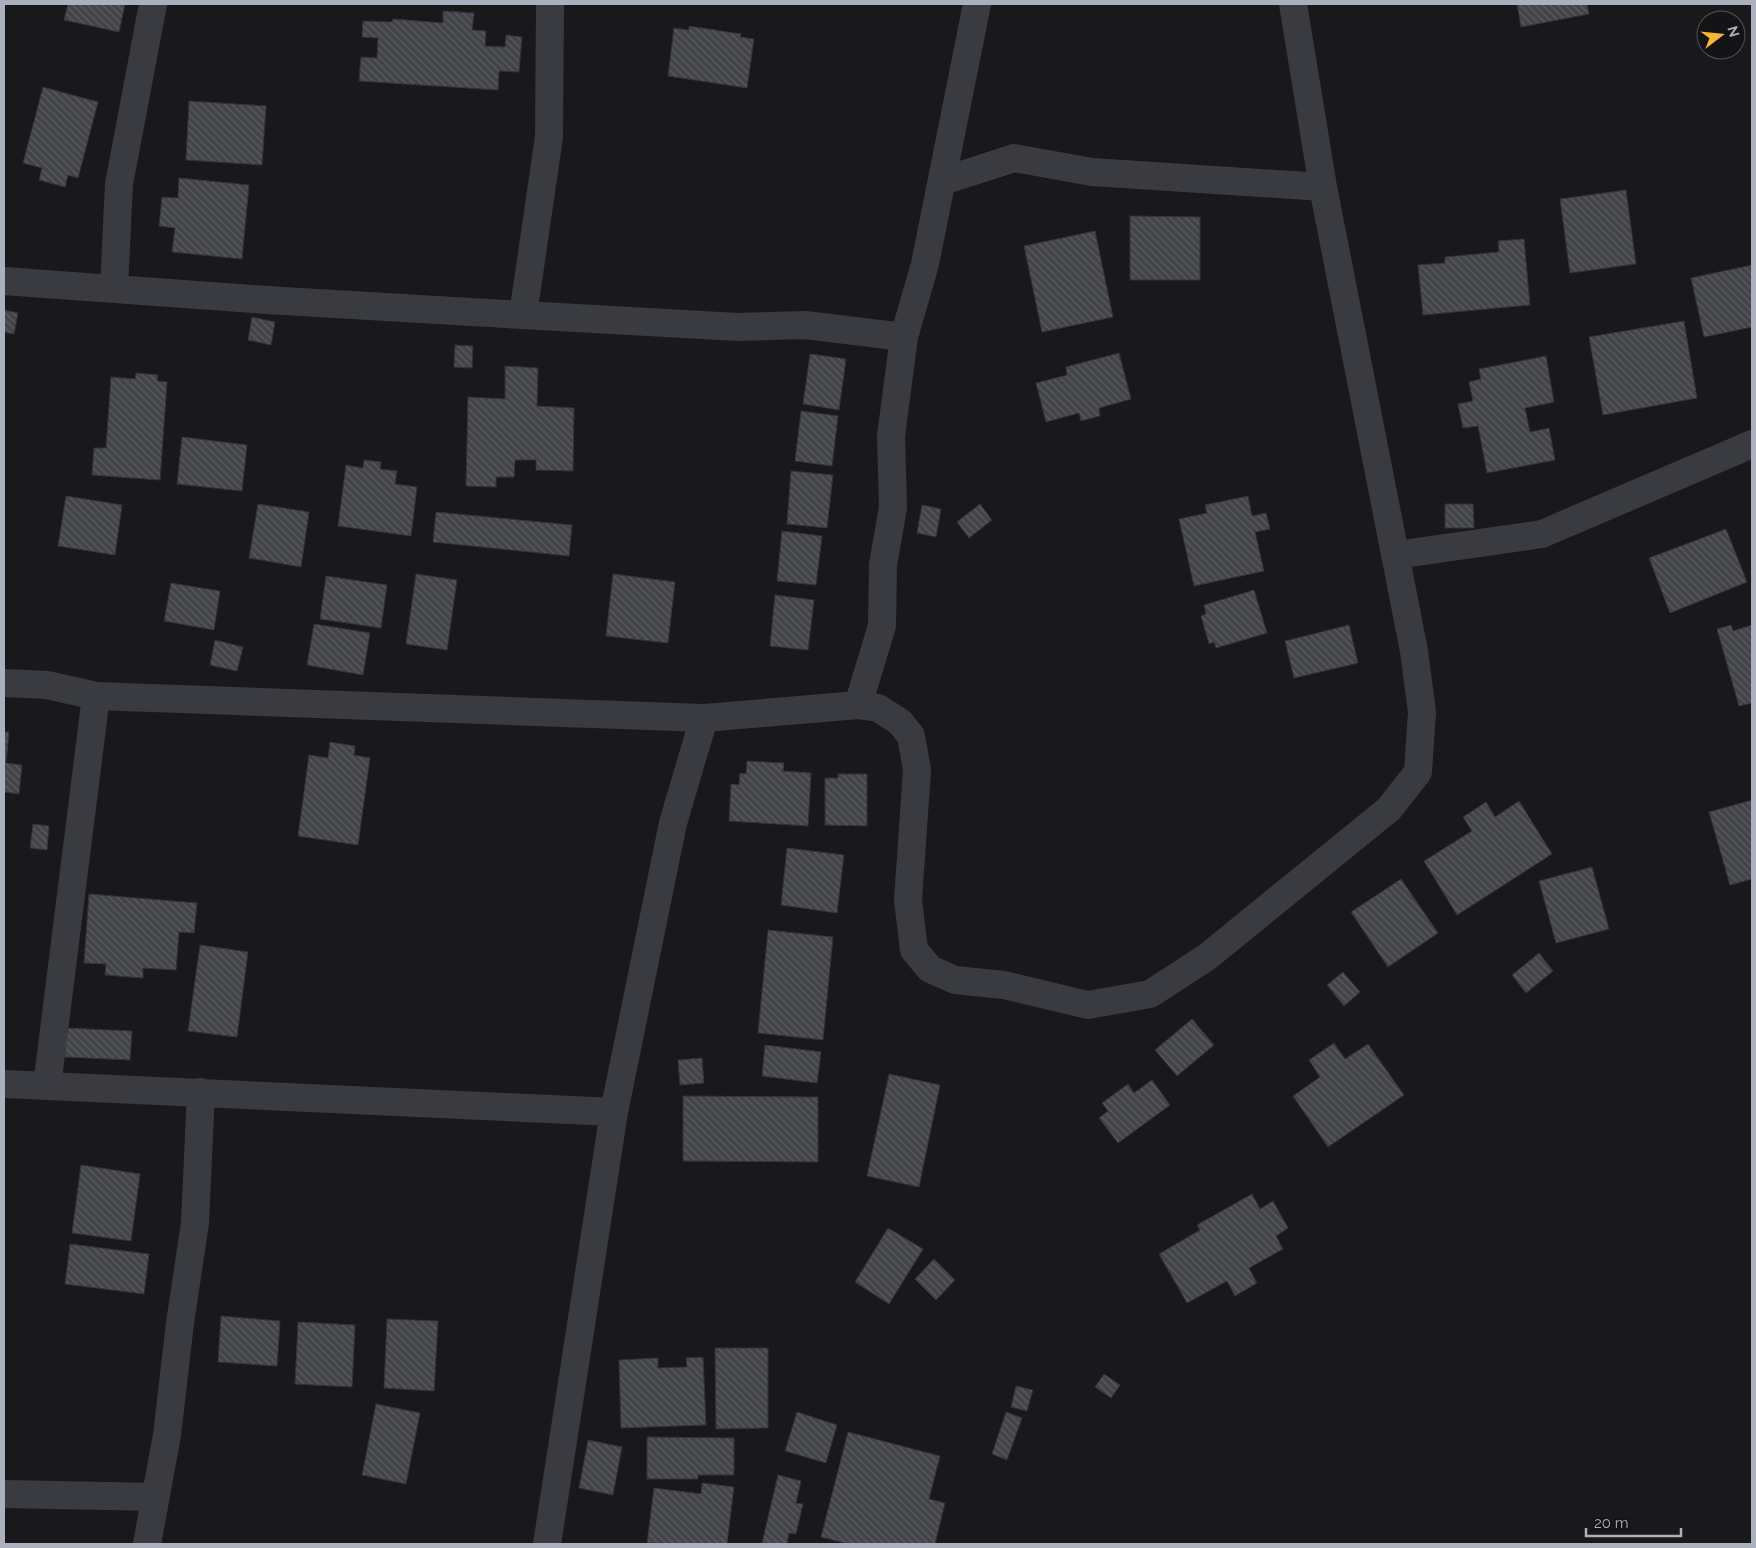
<svg xmlns="http://www.w3.org/2000/svg" width="1756" height="1548" font-family="Raleway,sans-serif">
<style>
.building{fill:url(#building-back-hatch);stroke:#333338}
.lines{fill:none;stroke-linecap:round;stroke-linejoin:round}
.minor{stroke:#3a3b41;stroke-width:28}
</style>
<defs>
<pattern id="building-back-hatch" width="6" height="6" patternUnits="userSpaceOnUse" patternTransform="scale(1.25)"><rect width="6" height="6" fill="#434449"/><path d="M-1 5l2 2M0 0l6 6M5-1l2 2" fill="none" stroke="#5b5d61"/></pattern>
</defs>
<rect width="100%" height="100%" fill="#19191c"/>
<path class="building" d="M 68,4 L 125,4 L 119,32 L 64,20 Z
M 1517,4 L 1587,4 L 1589,14 L 1521,27 Z
M 443,11 L 474,13 L 472,30 L 486,31 L 485,46 L 505,47 L 506,35 L 522,37 L 519,72 L 499,71 L 498,90 L 359,81 L 361,57 L 377,58 L 378,38 L 362,37 L 363,21 L 392,22 L 393,19 L 443,23 Z
M 689,26 L 741,34 L 740,37 L 754,39 L 747,88 L 668,76 L 674,28 L 689,30 Z
M 43,87 L 98,102 L 78,178 L 68,175 L 65,187 L 39,180 L 42,168 L 23,163 Z
M 189,101 L 266,106 L 262,165 L 186,160 Z
M 179,178 L 249,185 L 242,259 L 172,252 L 175,228 L 159,226 L 162,197 L 178,198 Z
M 1626,190 L 1636,264 L 1570,273 L 1560,199 Z
M 1130,216 L 1200,217 L 1200,280 L 1130,280 Z
M 1095,231 L 1113,317 L 1042,332 L 1024,246 Z
M 1524,239 L 1530,305 L 1423,315 L 1418,265 L 1445,263 L 1445,257 L 1499,252 L 1498,241 Z
M 1752,265 L 1752,327 L 1704,337 L 1691,278 Z
M 4,310 L 18,313 L 14,334 L 4,332 Z
M 252,317 L 275,322 L 271,345 L 248,340 Z
M 1684,321 L 1697,398 L 1603,415 L 1589,337 Z
M 455,345 L 473,346 L 472,368 L 454,367 Z
M 1119,353 L 1131,399 L 1099,408 L 1100,416 L 1081,421 L 1079,413 L 1046,422 L 1036,383 L 1067,375 L 1066,367 Z
M 810,354 L 846,359 L 839,410 L 803,404 Z
M 1546,356 L 1554,402 L 1525,408 L 1530,432 L 1549,428 L 1555,460 L 1487,473 L 1478,426 L 1463,428 L 1458,404 L 1473,401 L 1469,382 L 1481,379 L 1479,369 Z
M 505,366 L 538,368 L 537,406 L 574,408 L 573,471 L 536,470 L 536,460 L 515,460 L 514,477 L 496,477 L 496,487 L 466,486 L 468,397 L 505,399 Z
M 136,373 L 158,375 L 157,381 L 167,382 L 160,480 L 92,475 L 94,448 L 106,448 L 111,377 L 135,379 Z
M 801,411 L 838,416 L 832,466 L 795,461 Z
M 182,437 L 247,445 L 242,491 L 177,484 Z
M 364,460 L 381,462 L 380,469 L 397,471 L 395,484 L 417,487 L 411,536 L 338,526 L 346,465 L 363,468 Z
M 791,471 L 833,475 L 827,528 L 787,524 Z
M 66,496 L 122,505 L 115,555 L 58,546 Z
M 1248,496 L 1252,516 L 1266,513 L 1270,529 L 1255,532 L 1264,571 L 1194,586 L 1179,519 L 1207,513 L 1205,505 Z
M 258,504 L 309,512 L 301,567 L 249,558 Z
M 980,504 L 992,520 L 969,538 L 957,522 Z
M 1445,504 L 1473,504 L 1474,528 L 1445,528 Z
M 922,505 L 941,509 L 936,537 L 917,533 Z
M 436,512 L 572,525 L 569,556 L 433,542 Z
M 1726,529 L 1747,582 L 1670,613 L 1649,558 Z
M 782,531 L 822,536 L 816,585 L 777,581 Z
M 416,574 L 457,580 L 447,650 L 406,644 Z
M 613,574 L 675,582 L 668,643 L 606,636 Z
M 326,576 L 387,585 L 381,628 L 320,619 Z
M 171,583 L 220,591 L 214,630 L 164,621 Z
M 1254,590 L 1267,633 L 1216,648 L 1214,642 L 1209,644 L 1201,616 L 1206,614 L 1204,605 Z
M 775,595 L 814,600 L 808,650 L 770,646 Z
M 314,624 L 370,633 L 363,675 L 307,665 Z
M 1349,625 L 1358,663 L 1294,678 L 1285,641 Z
M 1731,625 L 1733,631 L 1752,625 L 1752,703 L 1739,706 L 1717,629 Z
M 215,640 L 243,647 L 237,671 L 210,665 Z
M 4,732 L 9,732 L 6,763 L 22,765 L 19,794 L 4,792 Z
M 330,742 L 355,746 L 354,755 L 370,758 L 358,845 L 298,836 L 309,755 L 328,758 Z
M 747,761 L 784,763 L 783,771 L 811,773 L 808,826 L 729,821 L 731,784 L 739,785 L 740,773 L 746,774 Z
M 838,774 L 867,774 L 867,826 L 825,825 L 825,778 L 838,778 Z
M 1752,800 L 1752,879 L 1730,885 L 1709,812 Z
M 1519,801 L 1552,854 L 1457,915 L 1424,861 L 1472,831 L 1463,817 L 1486,802 L 1495,817 Z
M 33,824 L 49,826 L 47,850 L 30,848 Z
M 787,848 L 844,855 L 837,913 L 781,905 Z
M 1592,867 L 1609,929 L 1556,943 L 1539,881 Z
M 1401,879 L 1438,933 L 1388,967 L 1351,912 Z
M 89,894 L 197,903 L 194,933 L 179,932 L 176,970 L 143,968 L 143,978 L 105,975 L 106,964 L 84,963 Z
M 768,930 L 833,937 L 823,1040 L 758,1033 Z
M 200,945 L 248,952 L 237,1037 L 188,1031 Z
M 1539,953 L 1553,971 L 1526,993 L 1512,975 Z
M 1343,972 L 1360,992 L 1344,1006 L 1327,985 Z
M 1192,1019 L 1214,1045 L 1177,1076 L 1155,1050 Z
M 66,1028 L 132,1031 L 130,1060 L 65,1057 Z
M 1334,1043 L 1345,1059 L 1368,1044 L 1404,1095 L 1328,1147 L 1293,1096 L 1320,1077 L 1309,1060 Z
M 765,1045 L 821,1052 L 817,1083 L 762,1076 Z
M 702,1058 L 704,1083 L 680,1085 L 678,1060 Z
M 889,1074 L 940,1085 L 919,1187 L 867,1176 Z
M 1152,1080 L 1170,1105 L 1118,1143 L 1099,1118 L 1108,1111 L 1102,1103 L 1128,1084 L 1134,1093 Z
M 683,1096 L 818,1097 L 818,1162 L 683,1161 Z
M 81,1165 L 140,1174 L 131,1241 L 72,1233 Z
M 1252,1194 L 1260,1209 L 1273,1201 L 1288,1228 L 1276,1236 L 1283,1249 L 1249,1268 L 1257,1283 L 1235,1296 L 1227,1281 L 1187,1303 L 1159,1254 L 1200,1230 L 1197,1225 Z
M 888,1228 L 923,1249 L 889,1304 L 855,1282 Z
M 70,1244 L 149,1254 L 144,1294 L 65,1284 Z
M 934,1259 L 955,1280 L 936,1300 L 915,1279 Z
M 221,1316 L 280,1321 L 277,1366 L 218,1362 Z
M 387,1319 L 438,1321 L 434,1391 L 384,1388 Z
M 298,1322 L 355,1325 L 352,1387 L 295,1384 Z
M 715,1348 L 768,1348 L 768,1428 L 716,1429 Z
M 703,1357 L 706,1425 L 621,1428 L 619,1360 L 658,1358 L 658,1368 L 687,1367 L 686,1358 Z
M 1104,1374 L 1120,1385 L 1111,1398 L 1095,1387 Z
M 1016,1386 L 1033,1390 L 1027,1411 L 1011,1407 Z
M 376,1404 L 420,1413 L 406,1484 L 362,1475 Z
M 797,1412 L 837,1425 L 826,1463 L 785,1451 Z
M 1006,1412 L 1022,1418 L 1007,1460 L 992,1454 Z
M 848,1432 L 940,1456 L 929,1499 L 945,1503 L 935,1544 L 849,1544 L 821,1537 Z
M 647,1437 L 734,1438 L 734,1475 L 698,1475 L 698,1479 L 647,1479 Z
M 588,1440 L 622,1447 L 613,1495 L 579,1488 Z
M 778,1475 L 801,1481 L 796,1503 L 803,1504 L 796,1534 L 789,1533 L 787,1544 L 768,1544 L 762,1543 Z
M 702,1483 L 734,1487 L 727,1544 L 647,1543 L 654,1488 L 701,1494 Z"/>
<g class="lines">
<path class="minor" d="M 943,181 L 1014,158 L 1092,172 L 1323,187
M 4,281 L 267,300 L 523,315 L 738,327 L 805,325 L 904,337
M 114,288 L 119,184 L 153,4
M 523,315 L 549,137 L 550,4
M 1396,555 L 1542,534 L 1752,444
M 4,683 L 47,685 L 96,696 L 704,718 L 858,705 L 878,708 L 900,722 L 911,736 L 917,770 L 908,900 L 914,950 L 930,969 L 955,980 L 1004,985 L 1088,1005 L 1150,994 L 1207,957 L 1389,809 L 1418,772 L 1422,712 L 1414,651 L 1323,187 L 1293,4
M 858,705 L 882,626 L 883,565 L 893,507 L 891,436 L 904,337 L 925,264 L 977,4
M 4,1084 L 614,1112
M 47,1086 L 96,696
M 4,1494 L 156,1497
M 147,1544 L 167,1435 L 180,1323 L 195,1223 L 201,1092
M 547,1544 L 614,1112 L 673,823 L 704,718"/>
</g>
<rect width="1756" height="1548" fill="none" stroke="#abb1bc" stroke-width="10"/>
<g transform="translate(1721 35) rotate(74)"><circle r="24" fill="#141417" stroke="#505359"/>
<path d="M0-4L9 19L0 12L-9 19Z" fill="#fab433"/>
<text y="-8" font-size="14" font-weight="bold" text-anchor="middle" fill="#abb1bc">N</text>
</g>
<path d="M1586 1528v8h95v-8" fill="none" stroke="#abb1bc" stroke-width="2.5"/>
<text x="1594" y="1528" font-size="15" fill="#abb1bc" stroke="#141417" stroke-width="4" paint-order="stroke">20 m</text>
</svg>
